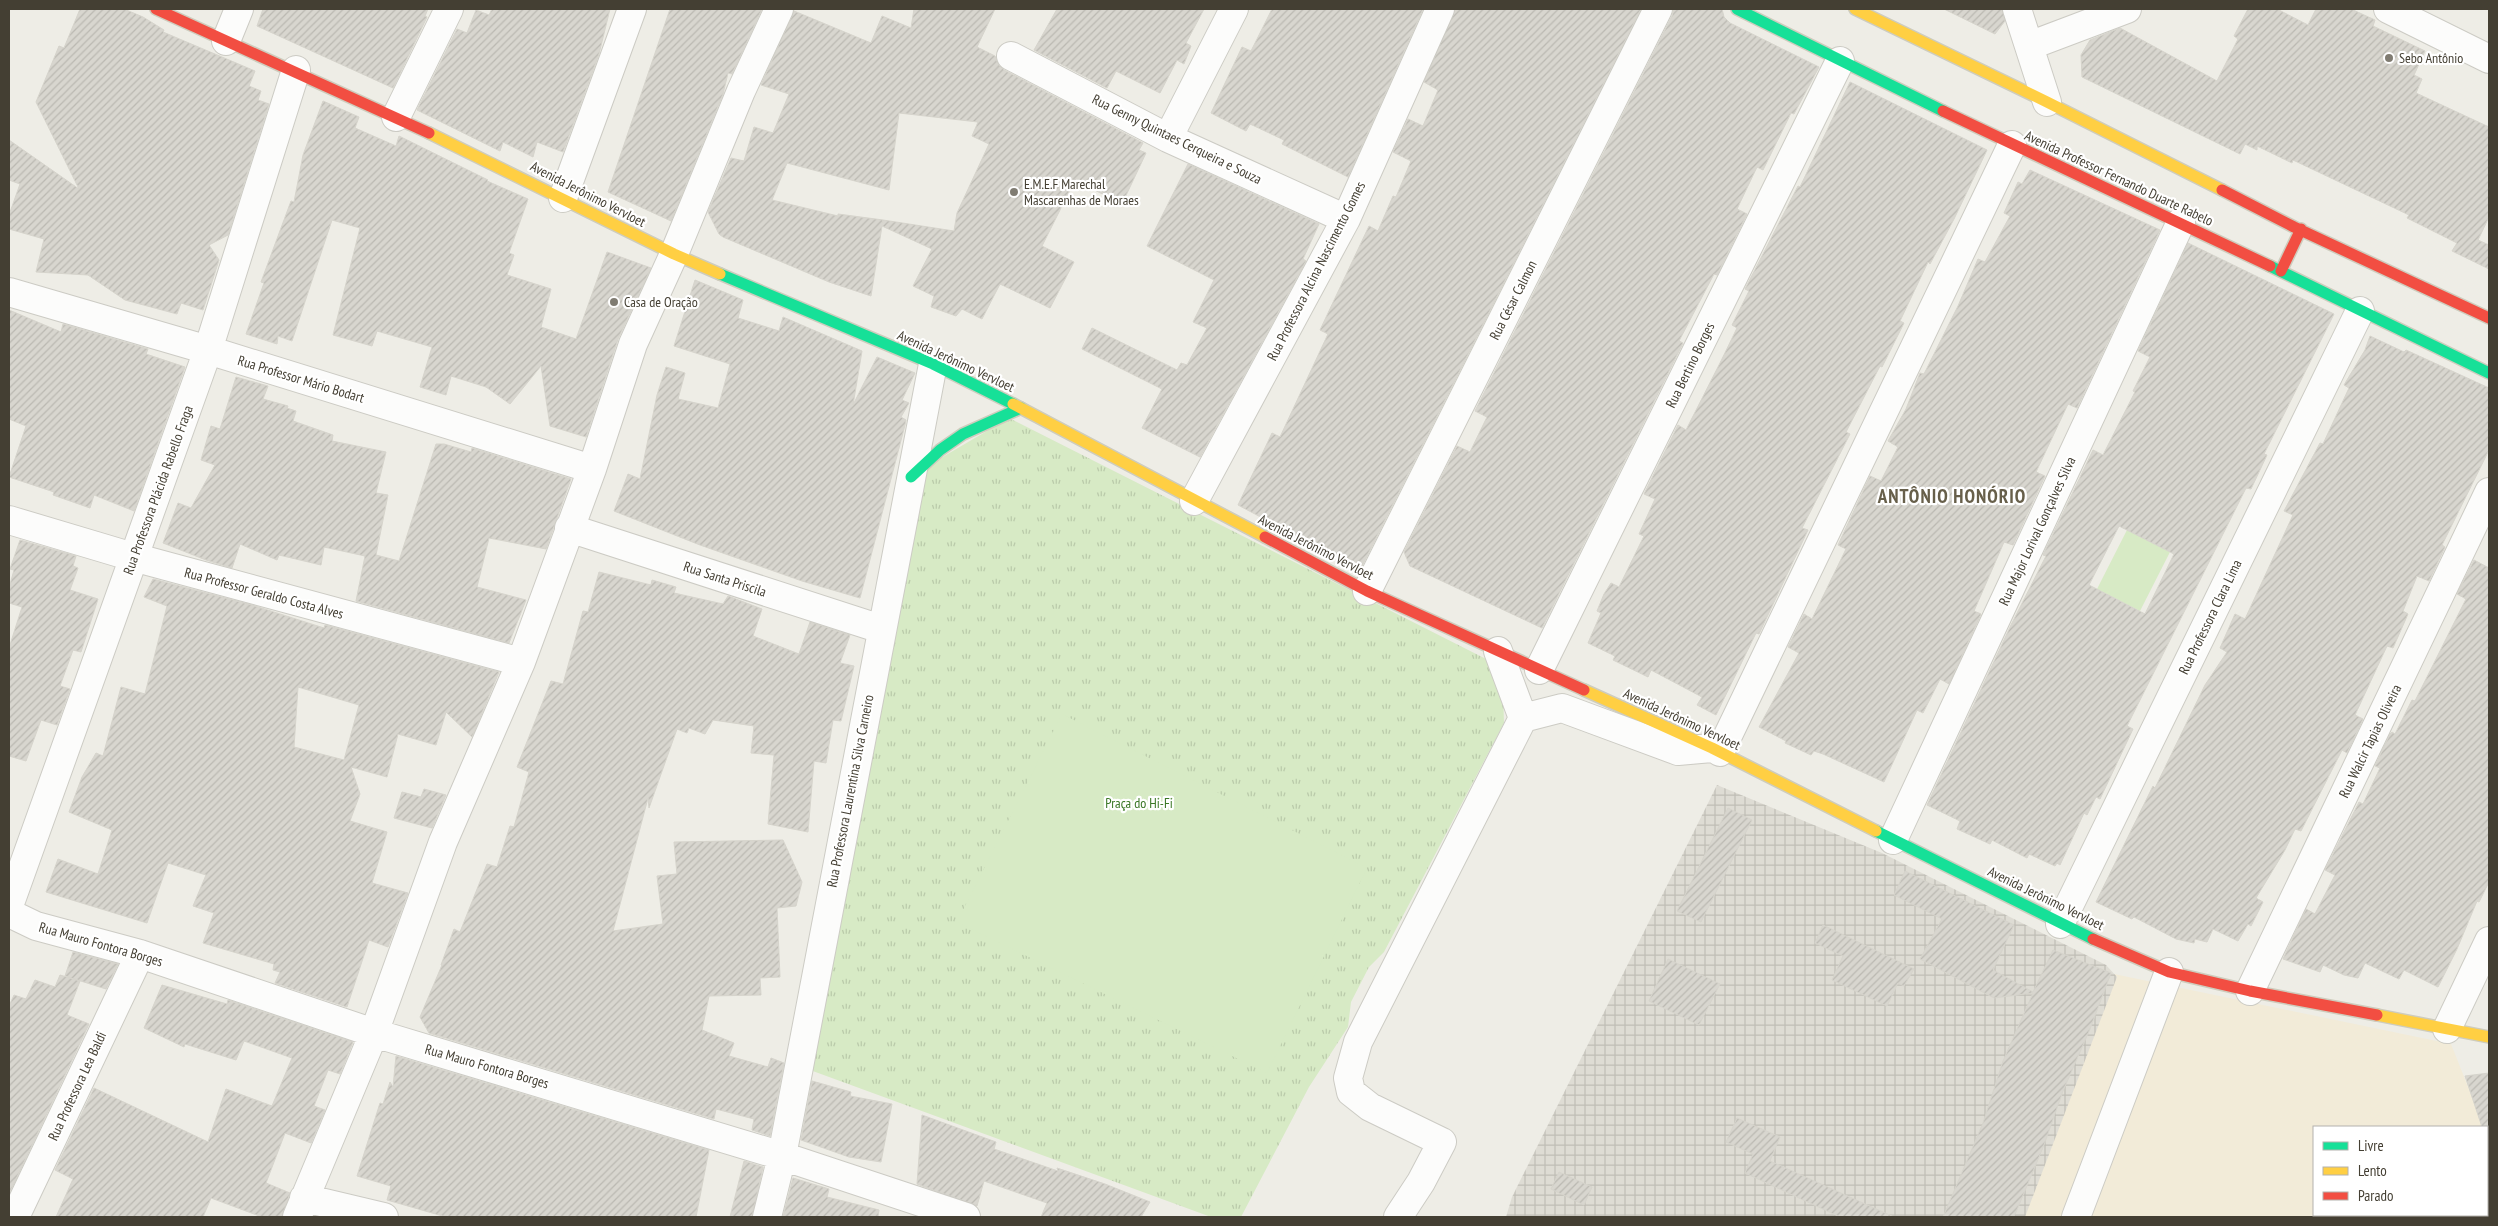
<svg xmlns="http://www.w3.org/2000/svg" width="2498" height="1226" font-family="'PT Sans Narrow',sans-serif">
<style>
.commercial{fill:#f2ebd8}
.industrial{fill:url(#industrial-grid)}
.grass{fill:url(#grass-tufts)}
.pitch{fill:#d7eac5}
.building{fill:url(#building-hatch);stroke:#d6d4cc;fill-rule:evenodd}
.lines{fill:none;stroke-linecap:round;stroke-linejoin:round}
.street-casing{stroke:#cccbc4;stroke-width:30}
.fast-casing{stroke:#ceccbd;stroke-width:14}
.slow-casing{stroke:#ceccbd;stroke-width:14}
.jam-casing{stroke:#ceccbd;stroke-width:14}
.street{stroke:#fcfcfb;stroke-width:28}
.fast{stroke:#16e098;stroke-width:11}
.slow{stroke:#ffcf43;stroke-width:11}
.jam{stroke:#f24e42;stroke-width:11}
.poi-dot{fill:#807c72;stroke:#fff;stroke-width:2}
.labels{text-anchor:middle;stroke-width:4.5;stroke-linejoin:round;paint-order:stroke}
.poi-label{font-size:14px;fill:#443f33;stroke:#fff;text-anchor:start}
.street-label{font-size:14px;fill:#443f33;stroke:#fff}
.park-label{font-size:14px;fill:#3a7725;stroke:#fff}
.district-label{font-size:19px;font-weight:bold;letter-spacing:1px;fill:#675f4a;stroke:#fff}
</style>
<defs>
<pattern id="industrial-grid" width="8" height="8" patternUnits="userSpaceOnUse" patternTransform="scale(1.25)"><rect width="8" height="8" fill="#dedcd4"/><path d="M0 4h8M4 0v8" fill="none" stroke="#c0beb6"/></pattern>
<pattern id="grass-tufts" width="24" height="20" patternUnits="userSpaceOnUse" patternTransform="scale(1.25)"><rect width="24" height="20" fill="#d7eac5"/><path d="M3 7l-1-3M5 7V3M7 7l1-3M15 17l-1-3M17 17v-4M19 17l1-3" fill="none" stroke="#bacaaa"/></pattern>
<pattern id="building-hatch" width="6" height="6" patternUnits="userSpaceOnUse" patternTransform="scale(1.25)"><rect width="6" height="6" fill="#d8d6cf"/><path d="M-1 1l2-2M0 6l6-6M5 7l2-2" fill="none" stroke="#bbb9b2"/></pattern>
</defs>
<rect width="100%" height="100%" fill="#eeede6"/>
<path class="commercial" d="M 2114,974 L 2451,1044 L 2484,1127 L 2314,1127 L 2314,1215 L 2487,1215 L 2487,1133 L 2489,1140 L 2489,1217 L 2022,1217 Z"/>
<path class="industrial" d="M 1717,785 L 1882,853 L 2106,965 L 2117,977 L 2025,1217 L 1506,1217 L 1512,1197 Z"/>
<path class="grass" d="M 1009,418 L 1488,660 L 1503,692 L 1504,723 L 1384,952 L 1369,967 L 1351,1002 L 1348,1027 L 1309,1087 L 1241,1217 L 1211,1217 L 810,1070 L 850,792 L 929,465 Z"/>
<path class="pitch" d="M 2127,530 L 2170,552 L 2140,611 L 2097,589 Z
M 1062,714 L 1367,868 L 1267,1073 L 957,922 Z"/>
<path class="building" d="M 80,9 L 124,9 L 143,17 L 164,30 L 163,32 L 255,71 L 249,86 L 261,91 L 258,100 L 269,104 L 228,235 L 209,245 L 219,260 L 203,310 L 181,303 L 177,314 L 125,300 L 88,275 L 36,272 L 44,239 L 9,229 L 9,215 L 20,184 L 9,180 L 9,140 L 79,189 L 36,102 L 59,46 L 64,48 Z
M 263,9 L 428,9 L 425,16 L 427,17 L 393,88 L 257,26 Z
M 492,9 L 610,9 L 599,54 L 563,152 L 537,142 L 533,157 L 503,142 L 500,151 L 417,110 L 457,29 L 467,33 L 476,10 L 489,15 Z
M 670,9 L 762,9 L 732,74 L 728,73 L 723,94 L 671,221 L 608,192 Z
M 914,9 L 995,9 L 977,47 L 995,56 L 998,64 L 1004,70 L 1143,143 L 1139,150 L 1146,153 L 1122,204 L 1075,180 L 1042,246 L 1074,262 L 1050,308 L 1000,284 L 982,319 L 962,309 L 956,316 L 931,307 L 934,296 L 913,286 L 932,249 L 882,226 L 871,296 L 829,282 L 723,237 L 719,234 L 708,212 L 731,158 L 744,161 L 754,127 L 773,133 L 789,94 L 761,85 L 794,11 L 871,43 L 882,16 L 911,28 ZM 899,113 L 978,122 L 972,136 L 989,144 L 957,213 L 954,231 L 883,220 L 882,223 L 883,220 L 838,214 L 838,216 L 772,200 L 787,163 L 889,190 Z
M 1057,9 L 1204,9 L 1186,43 L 1191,46 L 1184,64 L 1177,60 L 1160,93 L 1116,71 L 1107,88 L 1034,50 Z
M 1272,9 L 1423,9 L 1348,177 L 1282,144 L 1284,140 L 1250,124 L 1246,131 L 1211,113 L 1242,47 L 1251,51 Z
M 1455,9 L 1641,9 L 1360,570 L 1238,505 L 1272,433 L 1280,437 L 1328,334 L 1320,330 L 1369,226 L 1378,231 L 1393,196 L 1396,197 L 1411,161 L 1393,152 L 1408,119 L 1423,126 L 1438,90 L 1424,82 Z
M 1674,9 L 1722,9 L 1724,17 L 1730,23 L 1819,67 L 1794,114 L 1791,113 L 1763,170 L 1757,167 L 1737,209 L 1747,214 L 1717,275 L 1714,274 L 1679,341 L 1683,343 L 1542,628 L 1410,566 L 1404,552 L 1457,446 L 1470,452 L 1487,417 L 1475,411 L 1672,16 Z
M 1944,9 L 2002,9 L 2005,21 L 1995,34 Z
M 2248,9 L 2277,9 L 2308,25 L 2316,9 L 2351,9 L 2375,20 L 2373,26 L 2425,51 L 2414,75 L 2422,79 L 2416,93 L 2489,127 L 2489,217 L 2478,240 L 2489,245 L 2489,269 L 2452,251 L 2457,243 L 2407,218 L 2409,215 L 2293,160 L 2292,163 L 2257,146 L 2257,150 L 2245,144 L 2240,154 L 2082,77 L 2081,55 L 2090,40 L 2120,28 L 2217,81 L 2238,39 L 2234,36 Z
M 1850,82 L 1987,150 L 1954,219 L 1930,264 L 1928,262 L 1900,321 L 1904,323 L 1882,367 L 1880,366 L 1846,432 L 1850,434 L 1802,528 L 1808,530 L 1759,634 L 1756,633 L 1716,715 L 1697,705 L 1702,697 L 1651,670 L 1648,677 L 1613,660 L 1615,656 L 1588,643 L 1601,613 L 1597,611 L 1604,594 L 1611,583 L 1619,587 L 1644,536 L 1639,534 L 1655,499 L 1644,494 L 1678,425 L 1686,430 L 1721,361 L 1737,328 L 1732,325 L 1749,291 L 1745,289 L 1798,186 L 1800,187 Z
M 323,101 L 359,117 L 355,128 L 396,146 L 399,136 L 488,180 L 487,181 L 528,199 L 509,253 L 514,255 L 507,275 L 551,289 L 541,327 L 576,339 L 607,252 L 651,268 L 618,339 L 586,437 L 550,426 L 541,366 L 510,404 L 486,387 L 451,376 L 446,395 L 420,387 L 432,347 L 377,331 L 372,346 L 333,335 L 360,228 L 332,220 L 292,341 L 278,336 L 277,344 L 246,334 L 264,283 L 261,282 L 291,201 L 294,202 L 303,155 Z
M 1188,164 L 1319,224 L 1303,259 L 1306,261 L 1200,457 L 1142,428 L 1162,389 L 1082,349 L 1092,328 L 1177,370 L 1181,363 L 1187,365 L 1207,328 L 1193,322 L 1214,280 L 1147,246 Z
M 2030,170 L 2160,230 L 2077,408 L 2068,404 L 2036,472 L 2045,476 L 2013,545 L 2004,542 L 1974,611 L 1981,614 L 1949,684 L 1940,679 L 1923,713 L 1917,710 L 1884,782 L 1823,754 L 1814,751 L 1811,755 L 1785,743 L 1786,741 L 1759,727 L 1799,653 L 1788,647 L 1804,614 L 1812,619 L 1846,549 L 1838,545 L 1870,476 L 1881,481 L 1898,447 L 1888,441 L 1906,409 L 1920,373 L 1924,374 L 1958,306 L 1978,259 L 1985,262 L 2010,216 L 2004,213 L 2018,182 L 2022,184 Z
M 2188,243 L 2334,314 L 2264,454 L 2267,455 L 2251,489 L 2246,488 L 2127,726 L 2133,729 L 2100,799 L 2096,797 L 2087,815 L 2084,813 L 2060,865 L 2057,863 L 2055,866 L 2029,854 L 2027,858 L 1992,840 L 1990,844 L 1957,829 L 1960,821 L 1927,805 L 2011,625 L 2046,556 L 2043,555 L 2093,450 L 2103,455 L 2135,392 L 2133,391 L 2150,357 L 2138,351 ZM 2119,526 L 2174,554 L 2145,614 L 2089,585 Z
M 695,280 L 743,300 L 738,318 L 779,331 L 783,317 L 862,351 L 853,405 L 877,357 L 915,373 L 902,400 L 909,403 L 901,417 L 906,420 L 905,425 L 860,598 L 802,581 L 700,545 L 614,511 L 628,474 L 640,479 L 657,395 L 666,367 L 685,373 L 678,399 L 718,408 L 730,364 L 674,346 Z
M 9,310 L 61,332 L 63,324 L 148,349 L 146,354 L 185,367 L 134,511 L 94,495 L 90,508 L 53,495 L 54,492 L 9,477 L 26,426 L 9,419 Z
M 2370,336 L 2404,352 L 2406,350 L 2489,388 L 2489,450 L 2442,545 L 2445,547 L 2429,581 L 2417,576 L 2403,611 L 2408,614 L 2393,648 L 2387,646 L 2355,715 L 2363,719 L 2347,753 L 2342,750 L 2301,831 L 2295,829 L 2285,850 L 2256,898 L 2263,902 L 2251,926 L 2248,924 L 2238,941 L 2213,929 L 2207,942 L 2195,939 L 2194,943 L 2176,939 L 2134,917 L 2132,919 L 2096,902 L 2153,786 L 2155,788 L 2205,685 L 2227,652 L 2220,648 L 2235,614 L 2245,619 L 2293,515 L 2284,511 L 2320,443 L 2323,444 L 2349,388 L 2344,385 L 2365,350 Z
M 236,377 L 268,386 L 263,399 L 288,406 L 287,408 L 296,411 L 293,421 L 333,435 L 332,441 L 386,452 L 376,493 L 388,495 L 376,555 L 399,561 L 436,444 L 444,444 L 471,452 L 472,448 L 571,479 L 546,549 L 489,538 L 477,587 L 526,600 L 509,643 L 356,601 L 365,556 L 324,547 L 321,565 L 279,555 L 277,560 L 240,544 L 232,568 L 206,560 L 163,543 L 178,503 L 191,508 L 215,465 L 201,460 L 211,426 L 220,429 Z
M 20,540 L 76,556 L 73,566 L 78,568 L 70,590 L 98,599 L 81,652 L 73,650 L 60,686 L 70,689 L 57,725 L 41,720 L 26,761 L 9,756 L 9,648 L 22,607 L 9,603 L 9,588 L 14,570 L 10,569 Z
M 2474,560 L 2489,568 L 2489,882 L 2479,902 L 2477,901 L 2457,949 L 2438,987 L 2404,970 L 2399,979 L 2365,963 L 2358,978 L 2344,975 L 2323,965 L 2320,972 L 2283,959 L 2306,909 L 2315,914 L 2335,875 L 2325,870 L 2359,802 L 2363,804 L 2380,768 L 2375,766 L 2390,734 L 2392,732 L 2395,734 L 2412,700 L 2415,701 L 2466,599 L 2457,594 Z
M 599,572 L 651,585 L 652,580 L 676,587 L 674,593 L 723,604 L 728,596 L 762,609 L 753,636 L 799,654 L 810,622 L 850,635 L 840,663 L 854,666 L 841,721 L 833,720 L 826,763 L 814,761 L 808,832 L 768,824 L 774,755 L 751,753 L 754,726 L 713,720 L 705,734 L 689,728 L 687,733 L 677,729 L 649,808 L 648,798 L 613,931 L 663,924 L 657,876 L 677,874 L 674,842 L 783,840 L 802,882 L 796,906 L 777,908 L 780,977 L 760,978 L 761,995 L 709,996 L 702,1030 L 734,1043 L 729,1056 L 768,1067 L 771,1058 L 784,1063 L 770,1136 L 752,1130 L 754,1119 L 716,1109 L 714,1119 L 429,1033 L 420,1017 L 442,965 L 441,965 L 454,929 L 460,932 L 487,864 L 497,867 L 510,826 L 514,827 L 529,772 L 517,767 L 551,681 L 563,684 L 583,611 L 588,612 Z
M 153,579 L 252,605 L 324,628 L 325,625 L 499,672 L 472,737 L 446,712 L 436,745 L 398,734 L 387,777 L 351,767 L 360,794 L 350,821 L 387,832 L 372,883 L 408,893 L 388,947 L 369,940 L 347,1007 L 275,983 L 280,972 L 273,970 L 274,964 L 203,943 L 214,913 L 193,906 L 206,875 L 168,863 L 147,923 L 46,892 L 58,859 L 98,874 L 112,830 L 69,812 L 82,777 L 96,753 L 103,756 L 121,687 L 145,694 L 167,606 L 144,597 ZM 298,687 L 359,705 L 344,760 L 294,747 Z
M 424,789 L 446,795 L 432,828 L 394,818 L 402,792 L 421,797 Z
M 1728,808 L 1752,820 L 1701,922 L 1677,911 Z
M 1905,871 L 2014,925 L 1993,970 L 2033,992 L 2053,950 L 2111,973 L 2090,1029 L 2063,1091 L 2044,1145 L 2014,1217 L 1943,1217 L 1983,1123 L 2003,1061 L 2033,993 L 1994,998 L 1920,959 L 1942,919 L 1894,895 Z
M 1823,925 L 1914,969 L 1904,986 L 1898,983 L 1887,1006 L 1832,980 L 1843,956 L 1815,943 Z
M 73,952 L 118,964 L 106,989 L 65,976 Z
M 1668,959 L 1720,984 L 1699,1025 L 1649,1001 Z
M 60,975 L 80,981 L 67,1015 L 89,1024 L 9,1194 L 9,1006 L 14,995 L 26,999 L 35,980 L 55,987 Z
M 162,985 L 227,1004 L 228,1000 L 353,1042 L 340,1074 L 328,1070 L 314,1106 L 325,1110 L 311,1143 L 285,1133 L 266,1183 L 290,1193 L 282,1217 L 262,1217 L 211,1198 L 203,1217 L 56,1217 L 73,1179 L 55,1170 L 94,1088 L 208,1142 L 226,1089 L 272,1106 L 292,1058 L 244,1041 L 236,1060 L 185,1044 L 184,1047 L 144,1028 Z
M 396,1056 L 709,1150 L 696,1217 L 446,1217 L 387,1200 L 391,1186 L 357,1176 L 380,1103 L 383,1104 L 390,1082 L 393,1087 Z
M 2489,1073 L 2489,1137 L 2487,1138 L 2487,1127 L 2482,1127 L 2465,1076 Z
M 812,1081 L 851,1092 L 850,1096 L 892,1104 L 881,1162 L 849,1157 L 801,1140 Z
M 922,1115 L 996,1142 L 994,1149 L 1058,1171 L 1057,1168 L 1105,1184 L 1150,1202 L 1141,1217 L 1041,1217 L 1047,1203 L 984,1181 L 977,1206 L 917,1184 Z
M 1737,1118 L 1780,1137 L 1770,1161 L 1894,1217 L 1840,1217 L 1745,1173 L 1753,1154 L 1726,1142 Z
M 744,1161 L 763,1167 L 752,1217 L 730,1217 Z
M 1559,1172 L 1592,1187 L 1584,1205 L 1551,1189 Z
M 793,1178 L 829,1189 L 827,1197 L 879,1210 L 878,1217 L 783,1217 Z"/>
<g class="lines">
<defs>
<path id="street" d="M 2017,9 L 2047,102
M 2388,9 L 2489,59
M 226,41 L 239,9
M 2029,46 L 2127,9
M 1011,56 L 1168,138 L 1346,219
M 396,117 L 449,9
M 1168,138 L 1234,9
M 563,198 L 632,9
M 9,292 L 208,350 L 592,469
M 1194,501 L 1346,219 L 1440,9
M 9,520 L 133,557 L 521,662
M 569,528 L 881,629
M 1367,591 L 1658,9
M 1539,670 L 1840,61
M 1523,718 L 1562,708 L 1678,751 L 1712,748
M 1720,752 L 2012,145
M 1893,840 L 2181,222
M 9,906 L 208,350 L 296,70
M 9,913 L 36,926 L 140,954 L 374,1033 L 782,1156 L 966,1217
M 2060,924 L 2360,311
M 2250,991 L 2489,492
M 2447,1029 L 2489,941
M 304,1198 L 384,1217
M 15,1217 L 140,954
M 297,1217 L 374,1033 L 443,842 L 521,662 L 592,469 L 633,344 L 674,254 L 741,91 L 779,9
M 767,1217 L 782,1156 L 933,364
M 1398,1217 L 1421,1182 L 1442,1142 L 1370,1107 L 1351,1092 L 1348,1078 L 1358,1042 L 1523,718 L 1498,651
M 2076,1217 L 2169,972"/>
<path id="fast" d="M 1737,9 L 1943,111
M 2270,266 L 2489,373
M 720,274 L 933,364 L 1013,404
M 911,477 L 940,450 L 963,434 L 1021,408
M 1876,831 L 2093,939"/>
<path id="slow" d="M 1855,9 L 2047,102 L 2222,190
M 429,133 L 674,254 L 720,274
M 1013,404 L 1265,537
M 1584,690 L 1712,748 L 1876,831
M 2377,1015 L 2489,1037"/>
<path id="jam" d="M 156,9 L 429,133
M 1943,111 L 2270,266
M 2222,190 L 2294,227 L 2489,318
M 2281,271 L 2301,229
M 1265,537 L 1367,591 L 1584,690
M 2093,939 L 2169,972 L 2250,991 L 2377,1015"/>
</defs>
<use href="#street" class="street-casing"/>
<use href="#fast" class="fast-casing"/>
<use href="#slow" class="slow-casing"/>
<use href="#jam" class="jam-casing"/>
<use href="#street" class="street"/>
<use href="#fast" class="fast"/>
<use href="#slow" class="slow"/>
<use href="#jam" class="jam"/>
</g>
<g class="poi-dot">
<circle cx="2389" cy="58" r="5"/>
<circle cx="1014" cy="192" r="5"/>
<circle cx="614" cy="302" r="5"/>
</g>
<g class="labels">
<g class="poi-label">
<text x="2399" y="63">Sebo Antônio</text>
<text x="1024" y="189">E.M.E.F Marechal<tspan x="1024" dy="16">Mascarenhas de Moraes</tspan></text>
<text x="624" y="307">Casa de Oração</text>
</g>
<g class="street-label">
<text transform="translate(1177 139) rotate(26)" y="5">Rua Genny Quintaes Cerqueira e Souza</text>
<text transform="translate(2119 178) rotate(25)" y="5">Avenida Professor Fernando Duarte Rabelo</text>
<text transform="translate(588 194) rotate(27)" y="5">Avenida Jerônimo Vervloet</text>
<text transform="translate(1316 271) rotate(-63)" y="5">Rua Professora Alcina Nascimento Gomes</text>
<text transform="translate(1513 300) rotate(-63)" y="5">Rua César Calmon</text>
<text transform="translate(956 361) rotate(25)" y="5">Avenida Jerônimo Vervloet</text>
<text transform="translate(1690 365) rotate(-64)" y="5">Rua Bertino Borges</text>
<text transform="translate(301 379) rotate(17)" y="5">Rua Professor Mário Bodart</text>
<text transform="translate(158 490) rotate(-70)" y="5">Rua Professora Plácida Rabello Fraga</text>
<text transform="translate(2037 531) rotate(-65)" y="5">Rua Major Lorival Gonçalves Silva</text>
<text transform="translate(1316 547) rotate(27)" y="5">Avenida Jerônimo Vervloet</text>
<text transform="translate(725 579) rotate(18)" y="5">Rua Santa Priscila</text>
<text transform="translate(264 593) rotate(15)" y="5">Rua Professor Geraldo Costa Alves</text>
<text transform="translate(2210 617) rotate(-64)" y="5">Rua Professora Clara Lima</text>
<text transform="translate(1682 719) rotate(25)" y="5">Avenida Jerônimo Vervloet</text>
<text transform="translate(2370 741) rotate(-64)" y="5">Rua Walcir Tapias Oliveira</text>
<text transform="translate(850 791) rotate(-79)" y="5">Rua Professora Laurentina Silva Carneiro</text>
<text transform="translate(2046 898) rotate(26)" y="5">Avenida Jerônimo Vervloet</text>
<text transform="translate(101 944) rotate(16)" y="5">Rua Mauro Fontora Borges</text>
<text transform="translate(487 1066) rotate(16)" y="5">Rua Mauro Fontora Borges</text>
<text transform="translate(77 1086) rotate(-65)" y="5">Rua Professora Lea Baldi</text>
</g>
<g class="park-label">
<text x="1139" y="808">Praça do Hi-Fi</text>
</g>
<g class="district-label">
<text x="1952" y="503">ANTÔNIO HONÓRIO</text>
</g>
</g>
<rect width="2498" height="1226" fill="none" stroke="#443f33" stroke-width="20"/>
<rect x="2313" y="1126" width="175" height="90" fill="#ffffff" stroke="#b4b2ad"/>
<rect x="2323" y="1142" width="25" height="8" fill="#16e098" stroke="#b4b2ad"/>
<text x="2358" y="1151" font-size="15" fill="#443f33">Livre</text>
<rect x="2323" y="1167" width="25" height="8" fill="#ffcf43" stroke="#b4b2ad"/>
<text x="2358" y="1176" font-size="15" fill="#443f33">Lento</text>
<rect x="2323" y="1192" width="25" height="8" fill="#f24e42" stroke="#b4b2ad"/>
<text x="2358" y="1201" font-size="15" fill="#443f33">Parado</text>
</svg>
